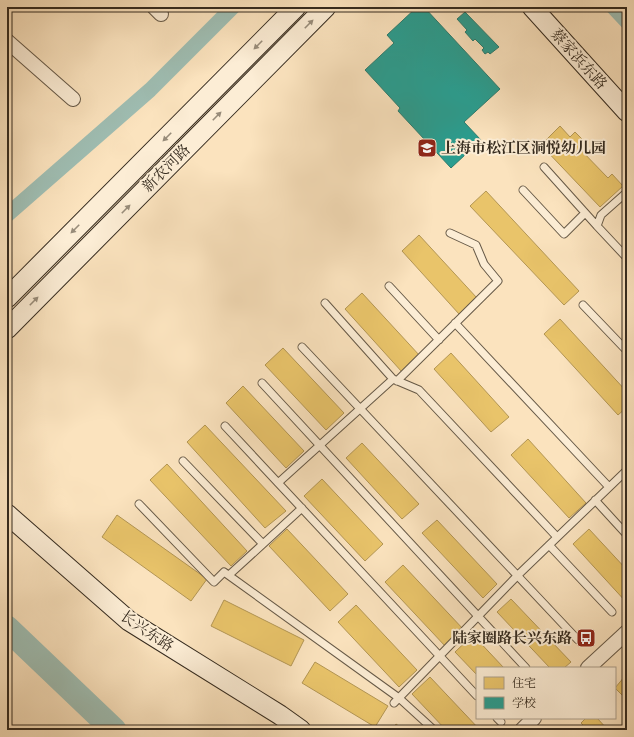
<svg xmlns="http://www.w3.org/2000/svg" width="634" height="737" font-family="'IM FELL Great Primer','Noto Serif SC',serif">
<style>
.homes{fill:#e9c46a;stroke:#b39654}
.schools{fill:#2a9d8f;stroke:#2d7b6d}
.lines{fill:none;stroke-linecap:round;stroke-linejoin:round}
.canal{stroke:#9fbeb3;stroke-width:15}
.river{stroke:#9fbeb3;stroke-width:25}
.lane-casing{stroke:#665947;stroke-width:9}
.street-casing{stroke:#665947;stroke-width:16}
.secondary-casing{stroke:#352b1f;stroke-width:21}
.lane{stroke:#fcedd5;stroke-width:7}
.street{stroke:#fcedd5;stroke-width:14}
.secondary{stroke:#fcedd5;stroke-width:19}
.oneway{fill:#988c7a}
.labels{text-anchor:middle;stroke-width:4;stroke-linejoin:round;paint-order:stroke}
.street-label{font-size:15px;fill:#352b1f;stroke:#fcedd5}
.poi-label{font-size:15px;font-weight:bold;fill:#352b1f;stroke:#fcedd5;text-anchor:start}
</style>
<rect width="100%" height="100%" fill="#fbe3be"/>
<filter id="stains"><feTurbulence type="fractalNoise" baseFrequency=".005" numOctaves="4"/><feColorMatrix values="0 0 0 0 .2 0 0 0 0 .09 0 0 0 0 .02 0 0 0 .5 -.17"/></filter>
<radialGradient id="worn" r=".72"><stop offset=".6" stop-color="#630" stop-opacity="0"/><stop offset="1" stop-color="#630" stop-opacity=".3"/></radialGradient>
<path class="homes" d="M 560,126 L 570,137 L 575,132 L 584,141 L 578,147 L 608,178 L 612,174 L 623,186 L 600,207 L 541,145 Z
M 486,191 L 579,291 L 564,305 L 470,206 Z
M 419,235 L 477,298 L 459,314 L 402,251 Z
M 362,293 L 420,356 L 402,372 L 345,309 Z
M 560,319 L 627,392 L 627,407 L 618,415 L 544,334 Z
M 283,348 L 344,413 L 326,430 L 265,365 Z
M 451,353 L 509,417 L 491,432 L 434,369 Z
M 243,386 L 304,451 L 286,468 L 226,403 Z
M 205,425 L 286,511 L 265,528 L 187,442 Z
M 528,439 L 586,503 L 569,518 L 511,455 Z
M 362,443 L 419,504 L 402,519 L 346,458 Z
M 167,464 L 247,551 L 231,566 L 150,480 Z
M 322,479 L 383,544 L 365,561 L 304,496 Z
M 117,515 L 207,579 L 191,601 L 102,537 Z
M 437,520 L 497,584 L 483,598 L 422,533 Z
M 287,529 L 348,594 L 330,611 L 269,546 Z
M 589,529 L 627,570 L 627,603 L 573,544 Z
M 403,565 L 464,630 L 446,647 L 385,582 Z
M 511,599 L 571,662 L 564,668 L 550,668 L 497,612 Z
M 224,600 L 304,640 L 291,666 L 211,626 Z
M 356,605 L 417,670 L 399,687 L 338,622 Z
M 473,635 L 504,668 L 477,668 L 477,675 L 455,652 Z
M 315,662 L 388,706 L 375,727 L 302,683 Z
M 625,676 L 627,679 L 627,700 L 615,688 Z
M 430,677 L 480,730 L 446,730 L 412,694 Z
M 586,718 L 597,718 L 608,730 L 588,730 L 581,723 Z
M 396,724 L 404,730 L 392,730 Z"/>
<path class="schools" d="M 417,7 L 424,7 L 500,89 L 464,122 L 481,140 L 451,168 L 398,111 L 400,108 L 365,70 L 394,43 L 387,35 Z
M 465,12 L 499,47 L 490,54 L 488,52 L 485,54 L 482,50 L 484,48 L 475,39 L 473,41 L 465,32 L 467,30 L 457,19 Z"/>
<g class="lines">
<path class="canal" d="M 613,7 L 627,22
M 7,215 L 150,90 L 233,7"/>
<path class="river" d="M 7,628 L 114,730"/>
<defs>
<path id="lane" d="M 544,167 L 597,226
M 523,190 L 564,234 L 585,213
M 627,192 L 601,215 L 597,226 L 627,258
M 389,286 L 439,340
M 325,303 L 393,379 L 419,390 L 557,537
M 583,305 L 627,351
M 455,323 L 609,487
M 302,347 L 578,640
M 397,381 L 498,281 L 484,264 L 476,245 L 450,233
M 262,383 L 526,668
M 225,426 L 477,696
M 183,461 L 263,544 L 229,575
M 278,483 L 393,379
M 595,500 L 627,535
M 139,504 L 214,582 L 224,572 L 399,698 L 434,730
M 263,544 L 302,508
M 549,545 L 612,612
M 394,703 L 518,575 L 627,470
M 497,718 L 501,722"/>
<path id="street" d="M 154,7 L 161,14
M 7,41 L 73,99
M 588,668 L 627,632
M 522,730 L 534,718"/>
<path id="secondary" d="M 532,7 L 627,112
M 7,298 L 296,7
M 7,329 L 326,7
M 7,514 L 129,621 L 280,715 L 301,730"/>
</defs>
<use href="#lane" class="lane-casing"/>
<use href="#street" class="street-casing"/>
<use href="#secondary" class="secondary-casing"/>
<use href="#lane" class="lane"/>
<use href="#street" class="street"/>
<use href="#secondary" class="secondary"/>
</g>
<defs><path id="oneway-solid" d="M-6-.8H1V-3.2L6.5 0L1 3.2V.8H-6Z"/></defs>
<g class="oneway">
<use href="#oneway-solid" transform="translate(309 24) rotate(-45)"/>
<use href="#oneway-solid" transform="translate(258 45) rotate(135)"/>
<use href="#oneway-solid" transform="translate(217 116) rotate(-45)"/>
<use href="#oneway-solid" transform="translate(167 137) rotate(135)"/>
<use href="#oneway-solid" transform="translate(126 209) rotate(-45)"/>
<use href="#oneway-solid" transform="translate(75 229) rotate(135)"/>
<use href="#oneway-solid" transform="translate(34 301) rotate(-45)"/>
</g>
<defs>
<symbol id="school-square" viewBox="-11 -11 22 22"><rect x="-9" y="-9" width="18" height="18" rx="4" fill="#8f2418" stroke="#fcedd5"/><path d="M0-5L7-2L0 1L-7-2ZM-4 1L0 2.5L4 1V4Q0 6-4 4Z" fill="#fff"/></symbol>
<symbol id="bus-square" viewBox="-11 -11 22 22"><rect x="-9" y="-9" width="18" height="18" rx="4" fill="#8f2418" stroke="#fcedd5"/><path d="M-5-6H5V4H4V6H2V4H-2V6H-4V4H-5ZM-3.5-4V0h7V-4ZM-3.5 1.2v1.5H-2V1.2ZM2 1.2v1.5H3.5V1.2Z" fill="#fff"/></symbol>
</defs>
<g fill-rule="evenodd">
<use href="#school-square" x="416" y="137" width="22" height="22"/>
<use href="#bus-square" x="575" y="627" width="22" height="22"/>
</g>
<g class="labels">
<g class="street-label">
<text transform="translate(579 59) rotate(48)" y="5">蔡家浜东路</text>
<text transform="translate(166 168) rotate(-45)" y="5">新农河路</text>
<text transform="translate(147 631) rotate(34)" y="5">长兴东路</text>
</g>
<g class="poi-label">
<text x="441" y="153">上海市松江区洞悦幼儿园</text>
<text x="572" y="643" text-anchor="end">陆家圈路长兴东路</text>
</g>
</g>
<rect width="634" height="737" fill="none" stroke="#fbe3be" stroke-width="24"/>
<rect x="8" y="8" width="618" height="721" fill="none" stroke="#352b1f" stroke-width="2"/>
<rect x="12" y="12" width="610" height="713" fill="none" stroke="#352b1f"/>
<rect x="476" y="667" width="140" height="52" fill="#fcedd5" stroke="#ac9f8c"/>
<rect x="484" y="677" width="20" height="12" fill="#e9c46a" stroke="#ac9f8c"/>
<text x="512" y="687" font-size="12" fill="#352b1f">住宅</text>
<rect x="484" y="697" width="20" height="12" fill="#2a9d8f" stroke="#ac9f8c"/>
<text x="512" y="707" font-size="12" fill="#352b1f">学校</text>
<rect width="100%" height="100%" filter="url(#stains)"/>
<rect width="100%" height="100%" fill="url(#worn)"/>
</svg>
